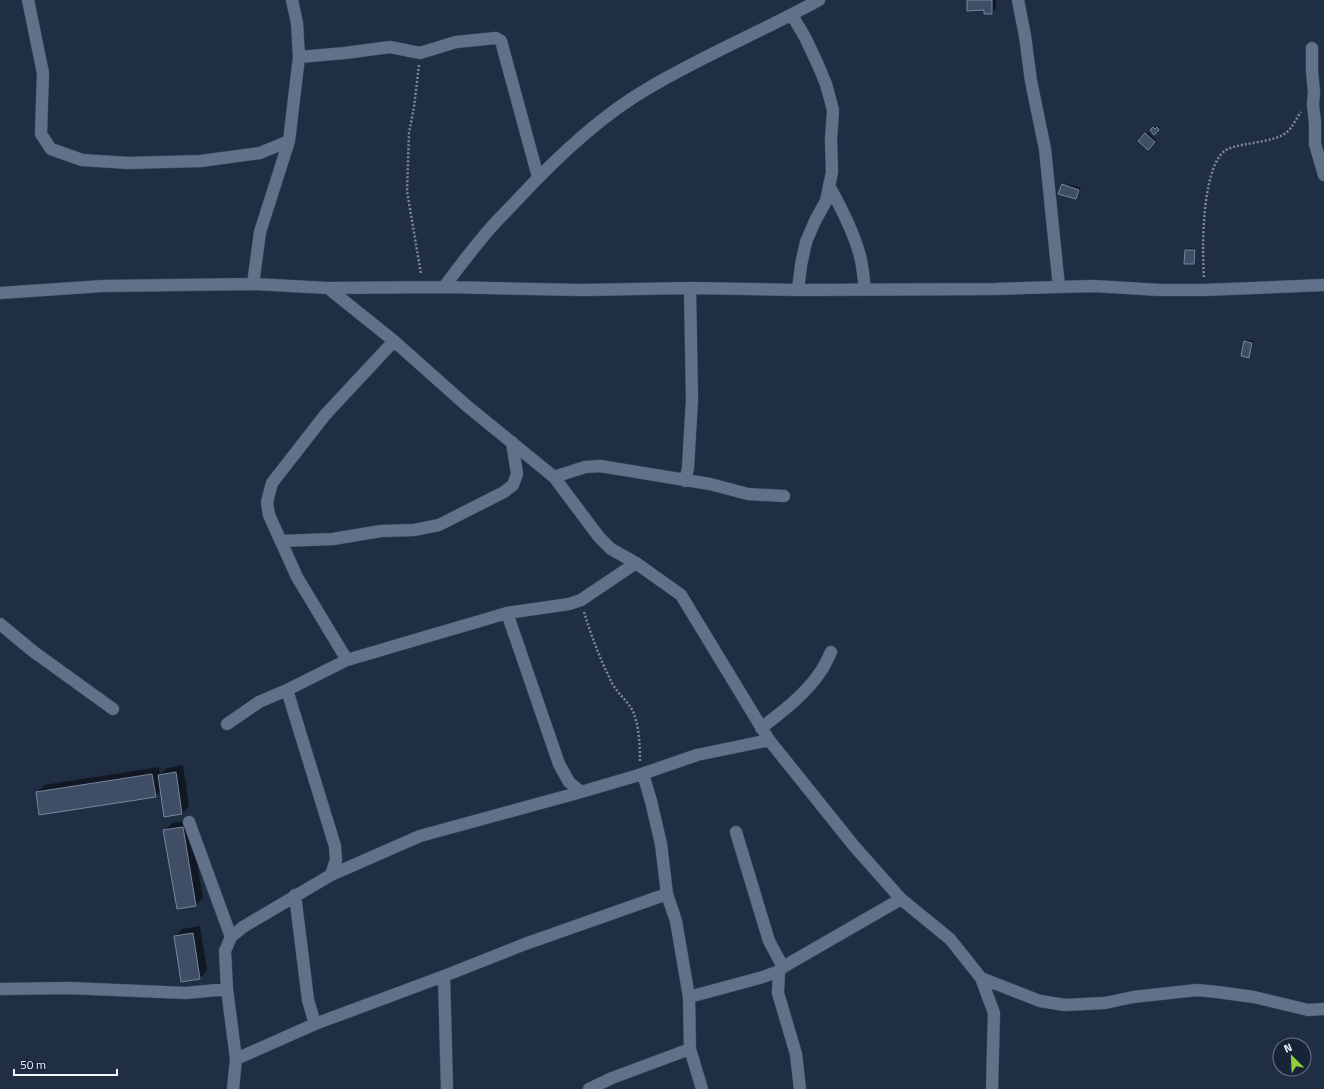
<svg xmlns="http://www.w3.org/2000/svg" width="1324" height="1089" font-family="'Titillium Web',sans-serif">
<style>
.shadow{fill:#0007}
.building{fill:#3f4e64;stroke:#76869f}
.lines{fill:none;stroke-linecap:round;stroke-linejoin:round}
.minor-casing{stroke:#404c5c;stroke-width:13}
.path{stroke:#7d8796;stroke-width:2.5;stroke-dasharray:2 2;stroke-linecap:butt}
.minor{stroke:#617189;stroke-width:12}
</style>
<rect width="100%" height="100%" fill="#202e43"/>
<path class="shadow" d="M 968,0 L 996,0 L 996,8 L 992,13 Z
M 1155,126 L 1157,128 L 1159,126 L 1160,127 L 1154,133 L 1151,130 Z
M 1148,132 L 1156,140 L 1148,149 L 1139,141 Z
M 1064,183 L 1081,188 L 1078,196 L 1076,198 L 1062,185 Z
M 1188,248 L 1196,249 L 1195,261 L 1193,263 L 1186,250 Z
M 1247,340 L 1254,341 L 1250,355 L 1248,357 L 1245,342 Z
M 183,765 L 189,806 L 182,814 L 161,790 L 155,796 L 37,792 L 44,785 L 159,767 L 160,774 L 167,768 Z
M 190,820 L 203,898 L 196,905 L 165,831 L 172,823 Z
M 200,926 L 207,970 L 200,978 L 182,980 L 175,936 L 182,929 Z"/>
<path class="building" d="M 967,0 L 992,0 L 992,14 L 984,14 L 984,10 L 967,11 Z
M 1153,127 L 1155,129 L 1157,127 L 1159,130 L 1154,135 L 1150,130 Z
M 1145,133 L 1155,142 L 1148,150 L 1138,141 Z
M 1062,184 L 1079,190 L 1076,199 L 1058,194 Z
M 1185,250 L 1195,250 L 1194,264 L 1184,264 Z
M 1244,341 L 1252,343 L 1249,358 L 1241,356 Z
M 176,772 L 182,814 L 164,817 L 158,775 Z
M 152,774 L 156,797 L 39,815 L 36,792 Z
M 183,827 L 196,906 L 177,909 L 163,830 Z
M 193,933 L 200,979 L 181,982 L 174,936 Z"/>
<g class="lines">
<defs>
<path id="minor" d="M 28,0 L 43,73 L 41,134 L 51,149 L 82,160 L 128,163 L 201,161 L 260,153 L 289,141
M 1018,0 L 1025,36 L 1031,81 L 1045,149 L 1059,287
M 792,15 L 806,39 L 818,65 L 826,84 L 833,110 L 831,140 L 832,172 L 826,201 L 815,221 L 806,242 L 801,265 L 798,290
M 1312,48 L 1312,71 L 1314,92 L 1313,105 L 1315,123 L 1315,144 L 1324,175
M 299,57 L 345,53 L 390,47 L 420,53 L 456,42 L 496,38 L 501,41 L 538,177
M 829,186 C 842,209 855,234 861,260 C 863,270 864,280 865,290
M 253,284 L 260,232 L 289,141 L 299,57 L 297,23 L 292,0
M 444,287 C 458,268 472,250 487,232 C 497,220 508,210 518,199 C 556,158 599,117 647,89 C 702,56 763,31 819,0
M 328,288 L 394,341 L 467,406 L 554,477 L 599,537 L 611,549 L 636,563 L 681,595 L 769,740 L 854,846 L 901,899 L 950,939 L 981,978 L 994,1013 L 992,1089
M 0,293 L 103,286 L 253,284 L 328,288 L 444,287 L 583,290 L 690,288 L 798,290 L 995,289 L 1093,286 L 1160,290 L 1204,290 L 1324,285
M 554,477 L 585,467 L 600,466 L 710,484 L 748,494 L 784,496
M 685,481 L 688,468 L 692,399 L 690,288
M 281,541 L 333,539 L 381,531 L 414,530 L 439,525 L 504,492 L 513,485 L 517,474 L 512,442
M 507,613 L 559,764 L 569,782 L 581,792
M 0,624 L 34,652 L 113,709
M 347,660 L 297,577 L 269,515 L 267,502 L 272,483 L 325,415 L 394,341
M 287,690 L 335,846 L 336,860 L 331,875
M 227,724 L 259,702 L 287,690 L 347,660 L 507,613 L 569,604 L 581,600 L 636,563
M 761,728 C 782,712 806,694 821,671 C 825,665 828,658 831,652
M 643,774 L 651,801 L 661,844 L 667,894 L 676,921 L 689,997 L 690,1049 L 702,1089
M 189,822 L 231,937
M 736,832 L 769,941 L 783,967
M 295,895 L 308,1000 L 315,1024
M 444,976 L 447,1089
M 981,978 L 1040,1001 L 1065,1005 L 1105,1003 L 1133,997 L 1197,990 L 1217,992 L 1254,997 L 1308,1010 L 1324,1009
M 0,989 L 69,988 L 186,993 L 227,989
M 689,997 L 763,977 L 779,971
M 236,1059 L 315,1024 L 444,976 L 525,944 L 667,894
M 233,1089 L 236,1059 L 227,989 L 225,951 L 231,937 L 243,927 L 331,875 L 420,836 L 581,792 L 639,775 L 697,755 L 769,740
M 589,1089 L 612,1078 L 690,1049
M 800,1089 L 796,1054 L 778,993 L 779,971 L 783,967 L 901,899"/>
</defs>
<use href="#minor" class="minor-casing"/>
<path class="path" d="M 419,65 L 414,107 L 409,133 L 407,191 L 421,274
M 1204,277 C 1202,252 1201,161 1228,149 C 1244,142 1274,143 1287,132 C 1293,127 1296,118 1301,112
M 584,612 C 591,635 600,659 611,681 C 615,690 623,697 629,705 C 639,717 640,746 640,762"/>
<use href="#minor" class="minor"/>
</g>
<g transform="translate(1292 1057) rotate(336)"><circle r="19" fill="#172438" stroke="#6e7887"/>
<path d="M0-3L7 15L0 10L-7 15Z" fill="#92cd3e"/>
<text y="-6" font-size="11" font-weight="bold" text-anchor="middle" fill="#f0f5fe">N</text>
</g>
<path d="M14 1069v6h103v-6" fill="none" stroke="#f0f5fe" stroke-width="2"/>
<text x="20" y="1069" font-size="12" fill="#f0f5fe" stroke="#172438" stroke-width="3" paint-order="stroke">50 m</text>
</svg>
